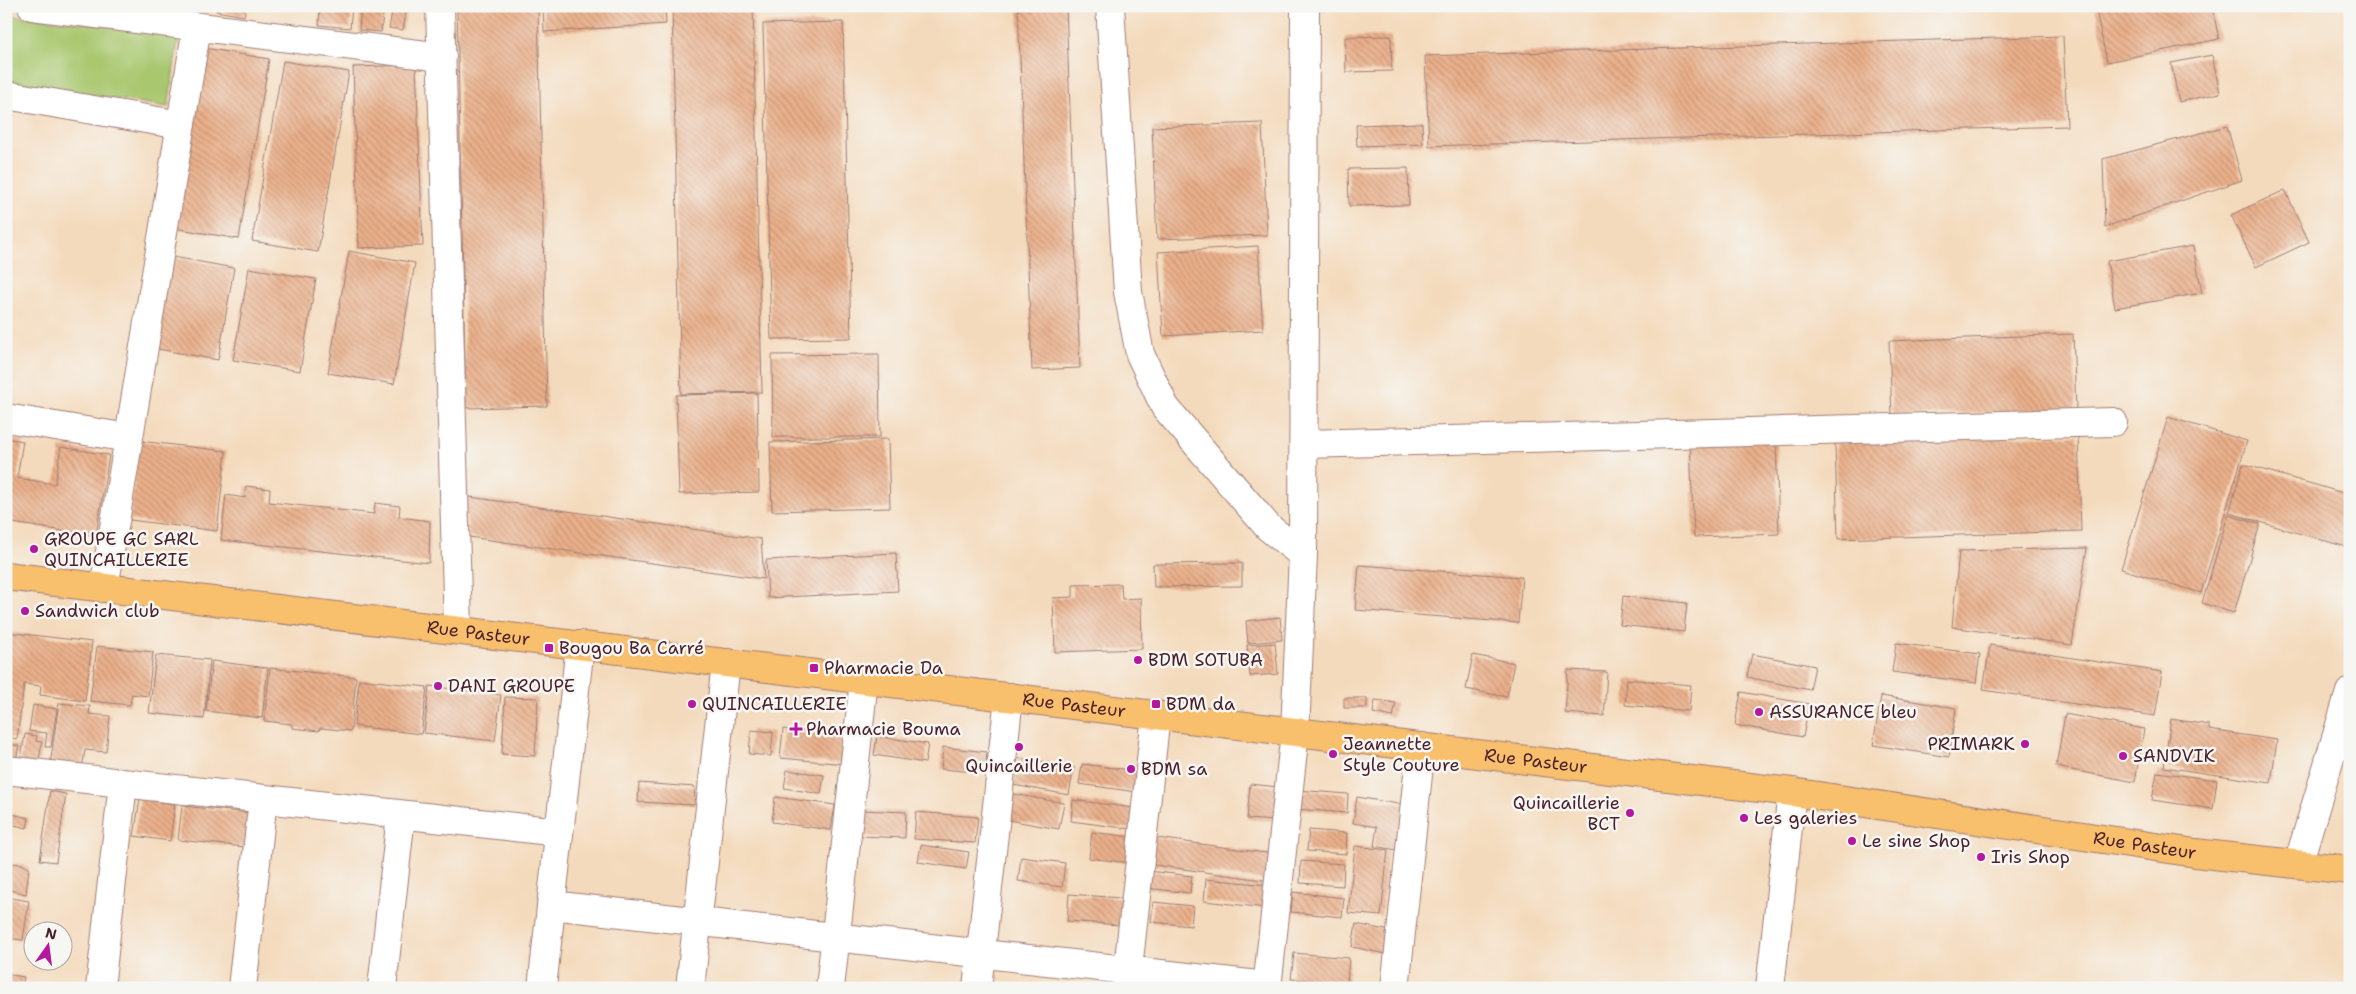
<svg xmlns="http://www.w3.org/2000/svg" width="2356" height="994" font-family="'Shantell Sans',sans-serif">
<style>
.green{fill:#a9c76e;stroke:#7a734c}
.building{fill:url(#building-back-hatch)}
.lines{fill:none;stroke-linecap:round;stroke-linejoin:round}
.minor-casing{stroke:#9f7c74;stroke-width:30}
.major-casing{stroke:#9f7c74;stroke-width:30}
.minor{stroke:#fff;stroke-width:28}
.major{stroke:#f8bf6c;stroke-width:28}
.poi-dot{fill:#b5179e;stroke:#f6f6f2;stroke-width:2}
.labels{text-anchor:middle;stroke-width:5;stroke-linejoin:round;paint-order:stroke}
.poi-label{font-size:18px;fill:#4a1f2b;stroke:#f6f6f2;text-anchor:start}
.street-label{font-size:18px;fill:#4a1f2b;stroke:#f6f6f2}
</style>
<defs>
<pattern id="building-back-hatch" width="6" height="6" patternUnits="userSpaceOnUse" patternTransform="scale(1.25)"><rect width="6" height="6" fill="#ebb18b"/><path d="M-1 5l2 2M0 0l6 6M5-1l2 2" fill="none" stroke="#c08f72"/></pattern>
</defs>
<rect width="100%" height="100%" fill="#f6f6f2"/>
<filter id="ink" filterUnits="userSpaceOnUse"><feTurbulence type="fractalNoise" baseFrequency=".02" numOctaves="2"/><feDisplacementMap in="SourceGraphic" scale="10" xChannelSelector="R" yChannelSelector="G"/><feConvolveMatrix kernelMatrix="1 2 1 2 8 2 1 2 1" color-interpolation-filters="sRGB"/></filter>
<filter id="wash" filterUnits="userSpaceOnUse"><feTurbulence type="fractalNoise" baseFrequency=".0096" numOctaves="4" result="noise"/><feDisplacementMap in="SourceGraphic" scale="20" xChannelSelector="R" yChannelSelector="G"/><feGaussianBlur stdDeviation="1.12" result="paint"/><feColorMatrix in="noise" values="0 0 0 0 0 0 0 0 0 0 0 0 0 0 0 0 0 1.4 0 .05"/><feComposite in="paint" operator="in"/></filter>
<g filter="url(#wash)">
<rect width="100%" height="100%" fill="#f4dabc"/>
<path class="green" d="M 6,15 L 179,33 L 168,107 L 6,82 Z"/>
<g id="blocks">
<path class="building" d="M 216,6 L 246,6 L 244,16 L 216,11 Z
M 320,6 L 352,6 L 350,28 L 319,25 Z
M 361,6 L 384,6 L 381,32 L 359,30 Z
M 393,6 L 407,6 L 403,30 L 389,28 Z
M 457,6 L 538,6 L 547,406 L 466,408 Z
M 543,6 L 665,6 L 666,24 L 544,32 Z
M 672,6 L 753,6 L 762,392 L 681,394 Z
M 762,6 L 836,6 L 836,8 L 762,11 Z
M 1018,6 L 1066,6 L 1080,368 L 1032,370 Z
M 2095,6 L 2212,6 L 2219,39 L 2107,62 Z
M 843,22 L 851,338 L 771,339 L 763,24 Z
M 1391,36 L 1392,71 L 1346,72 L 1345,37 Z
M 2063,36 L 2067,126 L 1429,146 L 1425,56 Z
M 204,48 L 269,59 L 239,239 L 174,228 Z
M 2212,55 L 2220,93 L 2179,102 L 2171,63 Z
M 283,61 L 349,72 L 318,252 L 252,241 Z
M 416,65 L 423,246 L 359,248 L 353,67 Z
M 1262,123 L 1267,235 L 1157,239 L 1152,127 Z
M 1422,123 L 1423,144 L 1357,146 L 1356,125 Z
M 2227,126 L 2242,180 L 2105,227 L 2103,159 Z
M 1408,168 L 1409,205 L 1349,206 L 1348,169 Z
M 2285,190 L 2309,242 L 2256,267 L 2231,215 Z
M 1258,246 L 1263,330 L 1163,336 L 1158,252 Z
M 2193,246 L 2202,293 L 2115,308 L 2107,261 Z
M 349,251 L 415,263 L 394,384 L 328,373 Z
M 168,256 L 234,268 L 218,360 L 152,348 Z
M 249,268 L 316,279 L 300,371 L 233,360 Z
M 2073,334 L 2076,409 L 1892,416 L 1889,341 Z
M 879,354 L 880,437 L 773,437 L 772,355 Z
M 757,393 L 759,492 L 679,494 L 676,395 Z
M 2168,417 L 2247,441 L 2201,593 L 2121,569 Z
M 2078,435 L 2081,531 L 1838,539 L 1835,444 Z
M 6,438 L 23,441 L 17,478 L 55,484 L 61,447 L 109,455 L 96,536 L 6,522 Z
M 888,439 L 890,508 L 772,511 L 770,442 Z
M 139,441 L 226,451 L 217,531 L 130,520 Z
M 1776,441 L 1779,534 L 1694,537 L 1690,444 Z
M 2243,464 L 2350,495 L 2350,548 L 2229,513 Z
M 246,486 L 270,489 L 269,502 L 374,514 L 375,503 L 400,506 L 399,517 L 430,521 L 429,563 L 221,540 L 226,495 L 245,498 Z
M 463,496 L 761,539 L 764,579 L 469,537 Z
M 2228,515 L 2260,524 L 2234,613 L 2202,603 Z
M 2087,548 L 2072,645 L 1952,627 L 1959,551 Z
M 896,553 L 898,591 L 768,598 L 766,560 Z
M 1242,563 L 1242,586 L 1154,587 L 1153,564 Z
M 1359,565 L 1522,577 L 1518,623 L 1355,610 Z
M 1121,584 L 1122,599 L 1141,598 L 1142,649 L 1055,652 L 1053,598 L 1073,597 L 1073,585 Z
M 1623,596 L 1687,603 L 1684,632 L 1620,625 Z
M 1280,617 L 1282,640 L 1248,643 L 1246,621 Z
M 6,632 L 92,642 L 85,701 L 40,695 L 41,686 L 24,684 L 17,739 L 6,737 Z
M 1275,643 L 1278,674 L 1250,676 L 1247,645 Z
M 1896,643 L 1980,654 L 1976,683 L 1892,672 Z
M 1990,645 L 2162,672 L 2155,716 L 1983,690 Z
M 97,646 L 153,652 L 148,696 L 132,694 L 130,705 L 90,701 Z
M 1752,654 L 1815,666 L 1810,690 L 1747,677 Z
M 156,655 L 210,660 L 204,719 L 149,713 Z
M 1473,655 L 1514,663 L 1507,697 L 1466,689 Z
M 212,661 L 268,668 L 262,718 L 206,711 Z
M 270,668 L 356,677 L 351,731 L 320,728 L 319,731 L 292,728 L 292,724 L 264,721 Z
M 1568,670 L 1607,672 L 1604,716 L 1565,713 Z
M 359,679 L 427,687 L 421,734 L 354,726 Z
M 1627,679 L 1691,685 L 1689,711 L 1625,705 Z
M 429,686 L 501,695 L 495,741 L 424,733 Z
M 1741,692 L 1809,704 L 1803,737 L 1735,725 Z
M 1881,696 L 1956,708 L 1949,757 L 1873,745 Z
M 505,697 L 538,698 L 535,756 L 502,754 Z
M 1344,698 L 1367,698 L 1367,708 L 1344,708 Z
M 1375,700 L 1396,703 L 1393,717 L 1373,713 Z
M 59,703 L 90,706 L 89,714 L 110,716 L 106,752 L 85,750 L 82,769 L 50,765 Z
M 33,705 L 57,709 L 51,747 L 45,747 L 47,733 L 29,731 Z
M 2065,714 L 2144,729 L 2135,782 L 2056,767 Z
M 2171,719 L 2209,725 L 2209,730 L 2277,740 L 2271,783 L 2164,767 Z
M 783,729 L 849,734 L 846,764 L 780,758 Z
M 751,730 L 773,732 L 771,756 L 749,754 Z
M 25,734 L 37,736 L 36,741 L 42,742 L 38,767 L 20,764 Z
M 877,736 L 928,744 L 925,763 L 874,755 Z
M 6,743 L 19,746 L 14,768 L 6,766 Z
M 943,747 L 987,752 L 985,773 L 941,769 Z
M 1018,758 L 1074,767 L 1069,795 L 1013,785 Z
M 1082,764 L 1139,771 L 1137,792 L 1079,784 Z
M 787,770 L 824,775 L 821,794 L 784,788 Z
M 2157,772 L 2217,780 L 2213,809 L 2152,800 Z
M 639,783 L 695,787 L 694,805 L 638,802 Z
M 1250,784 L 1278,787 L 1276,821 L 1247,819 Z
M 1297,790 L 1348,794 L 1347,813 L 1296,809 Z
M 50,791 L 66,794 L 56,862 L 40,860 Z
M 1013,794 L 1064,803 L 1059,829 L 1008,820 Z
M 775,797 L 835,805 L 831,830 L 772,822 Z
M 1357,797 L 1404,805 L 1397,850 L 1374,846 L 1377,827 L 1353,823 Z
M 140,799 L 175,804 L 170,841 L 134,836 Z
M 1073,800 L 1134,808 L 1131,829 L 1071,821 Z
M 182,806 L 249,813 L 245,847 L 178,840 Z
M 862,810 L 906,812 L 905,838 L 861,836 Z
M 916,812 L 978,817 L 975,843 L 914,839 Z
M 12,814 L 29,818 L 27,828 L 10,824 Z
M 1309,830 L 1347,833 L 1346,854 L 1307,851 Z
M 1092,832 L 1132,837 L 1129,863 L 1089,858 Z
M 1150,837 L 1273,854 L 1270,881 L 1147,864 Z
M 921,845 L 969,852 L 966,869 L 918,862 Z
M 1355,846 L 1388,850 L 1381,916 L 1348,913 Z
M 1021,857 L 1065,863 L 1062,887 L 1018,881 Z
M 1301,861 L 1344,864 L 1343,886 L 1300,883 Z
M 6,863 L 22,864 L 29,868 L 26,894 L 6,889 Z
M 1148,871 L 1192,876 L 1190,893 L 1146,888 Z
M 1206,879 L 1269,885 L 1266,908 L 1204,901 Z
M 1293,892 L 1344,898 L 1342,917 L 1291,912 Z
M 1069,894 L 1121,898 L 1119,925 L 1067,921 Z
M 6,897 L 29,901 L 23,940 L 6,938 Z
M 1153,902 L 1193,906 L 1191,926 L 1151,922 Z
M 1356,924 L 1390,931 L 1386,954 L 1352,947 Z
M 1294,953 L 1349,958 L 1347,983 L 1291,979 Z
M 6,974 L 24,977 L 22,988 L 6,988 Z"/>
</g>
</g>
<g filter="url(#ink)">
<use href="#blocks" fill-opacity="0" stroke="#9f7c74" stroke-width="1"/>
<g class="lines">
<defs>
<path id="minor" d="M 32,6 L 442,57
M 440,6 L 458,630
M 1110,6 L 1128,292 L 1140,354 L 1165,407 L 1268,527 L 1303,555
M 6,95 L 181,125
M 6,418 L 129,438
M 1305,444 L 2113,422
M 104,588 L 197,27
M 6,770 L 559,832
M 2298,864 L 2350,692
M 551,905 L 1267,986
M 1126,987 L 1156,715
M 100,988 L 123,783
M 242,988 L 263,799
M 382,988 L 401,815
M 542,988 L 580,645
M 690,988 L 726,663
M 830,988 L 864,680
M 977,988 L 1009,697
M 1267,988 L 1295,732 L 1303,555 L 1305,6
M 1395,988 L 1421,747
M 1770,988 L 1792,792"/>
<g id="major">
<path id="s1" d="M 6,576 L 1792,792 L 2195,853 L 2350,870"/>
</g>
</defs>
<use href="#minor" class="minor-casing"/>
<use href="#major" class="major-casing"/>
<use href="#minor" class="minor"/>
<use href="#major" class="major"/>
</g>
</g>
<g class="poi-dot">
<circle cx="34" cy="549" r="5"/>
<circle cx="25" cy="611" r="5"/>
<rect x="544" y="643" width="10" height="10" rx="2.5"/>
<circle cx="1138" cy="660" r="5"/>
<rect x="809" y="663" width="10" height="10" rx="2.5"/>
<circle cx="438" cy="686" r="5"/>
<circle cx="692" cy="704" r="5"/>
<rect x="1151" y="699" width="10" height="10" rx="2.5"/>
<circle cx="1759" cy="712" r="5"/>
<path d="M793.5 721.5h5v5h5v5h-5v5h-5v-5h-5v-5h5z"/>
<circle cx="2025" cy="744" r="5"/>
<circle cx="1019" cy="747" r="5"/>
<circle cx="1333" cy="754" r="5"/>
<circle cx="2123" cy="756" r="5"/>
<circle cx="1131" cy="769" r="5"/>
<circle cx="1630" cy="813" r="5"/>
<circle cx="1744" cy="818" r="5"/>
<circle cx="1852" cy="841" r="5"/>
<circle cx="1981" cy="857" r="5"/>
</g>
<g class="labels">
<g class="poi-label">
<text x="44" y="545">GROUPE GC SARL<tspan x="44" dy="21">QUINCAILLERIE</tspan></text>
<text x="35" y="617">Sandwich club</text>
<text x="559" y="654">Bougou Ba Carré</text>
<text x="1148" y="666">BDM SOTUBA</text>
<text x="824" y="674">Pharmacie Da</text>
<text x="448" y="692">DANI GROUPE</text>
<text x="702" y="710">QUINCAILLERIE</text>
<text x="1166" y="710">BDM da</text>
<text x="1769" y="718">ASSURANCE bleu</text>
<text x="806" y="735">Pharmacie Bouma</text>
<text x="1343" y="750">Jeannette<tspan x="1343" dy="21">Style Couture</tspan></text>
<text x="2015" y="750" text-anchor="end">PRIMARK</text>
<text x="2133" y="762">SANDVIK</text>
<text x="1019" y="772" text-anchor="middle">Quincaillerie</text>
<text x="1141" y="775">BDM sa</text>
<text x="1620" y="809" text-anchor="end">Quincaillerie<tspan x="1620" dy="21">BCT</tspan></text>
<text x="1754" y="824">Les galeries</text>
<text x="1862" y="847">Le sine Shop</text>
<text x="1991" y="863">Iris Shop</text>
</g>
<g class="street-label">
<text dy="6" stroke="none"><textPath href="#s1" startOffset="476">Rue Pasteur</textPath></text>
<text dy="6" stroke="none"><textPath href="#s1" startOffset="1076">Rue Pasteur</textPath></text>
<text dy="6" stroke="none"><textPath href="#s1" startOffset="1541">Rue Pasteur</textPath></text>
<text dy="6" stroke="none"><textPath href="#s1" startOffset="2156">Rue Pasteur</textPath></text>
</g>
</g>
<rect width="2356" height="994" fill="none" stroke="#f6f6f2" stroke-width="25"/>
<g transform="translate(48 946) rotate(14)"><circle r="24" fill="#f6f6f2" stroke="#b1a0a2"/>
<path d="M0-4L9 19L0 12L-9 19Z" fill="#b5179e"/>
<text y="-8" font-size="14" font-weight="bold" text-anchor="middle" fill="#4a1f2b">N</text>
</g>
</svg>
